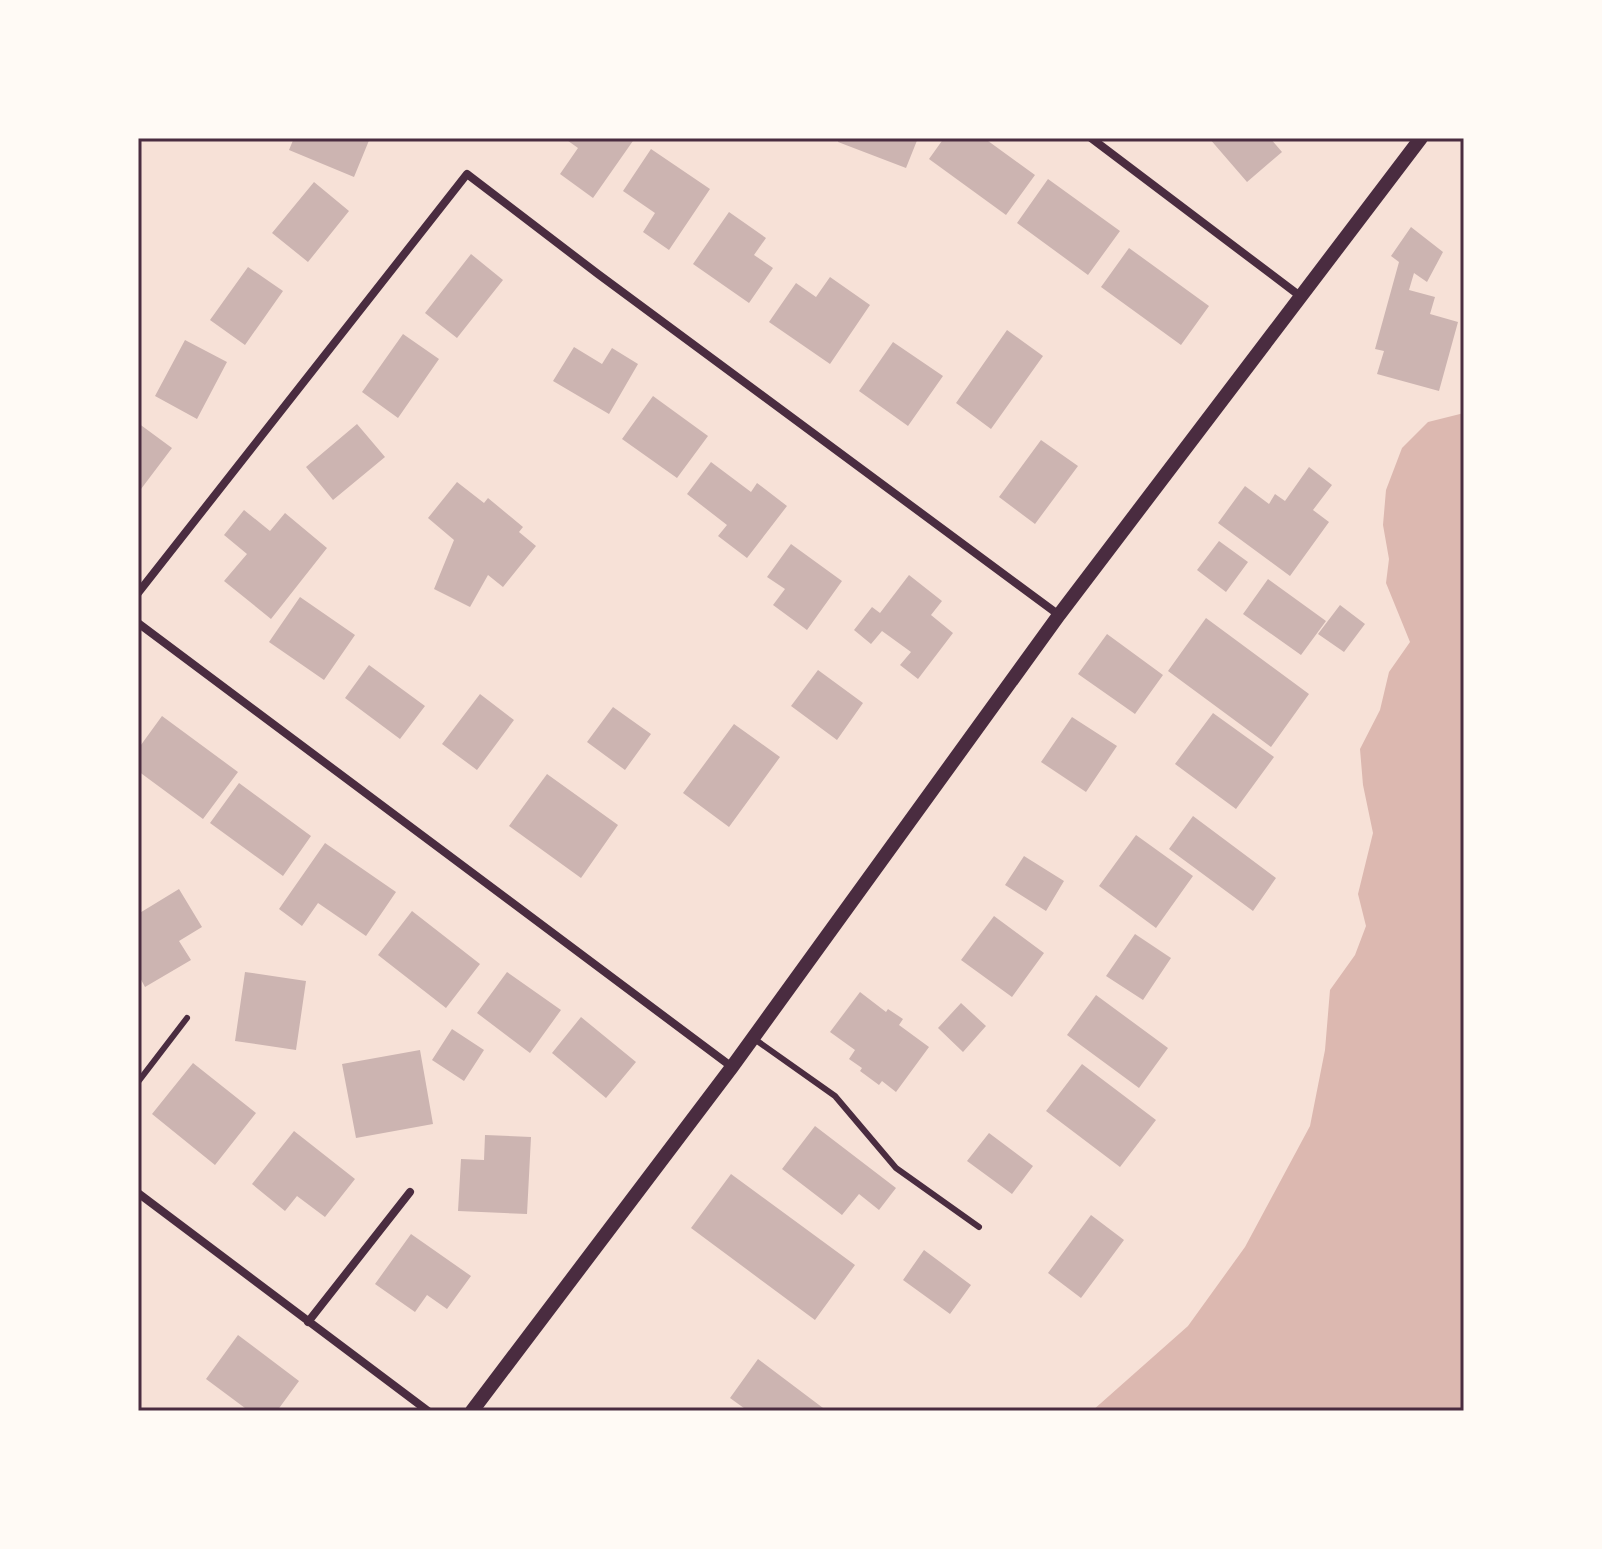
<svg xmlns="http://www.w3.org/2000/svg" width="1602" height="1549" font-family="Roboto,sans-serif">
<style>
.water{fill:#dcb8b0}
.building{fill:#ccb4b1}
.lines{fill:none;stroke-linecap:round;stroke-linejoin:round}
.service{stroke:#4a2c40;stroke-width:6}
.minor{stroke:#4a2c40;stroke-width:8}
.tertiary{stroke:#4a2c40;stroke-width:14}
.neatline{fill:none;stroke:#4a2c40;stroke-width:3}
</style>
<rect width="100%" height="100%" fill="#f7e1d7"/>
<path class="water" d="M 1464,413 L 1464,1411 L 1092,1411 L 1188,1326 L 1245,1247 L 1310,1126 L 1325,1050 L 1330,990 L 1355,955 L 1366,926 L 1358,894 L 1373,833 L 1363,785 L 1360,749 L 1380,710 L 1389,672 L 1410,642 L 1386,583 L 1389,559 L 1383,525 L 1386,490 L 1402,448 L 1428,422 Z"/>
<path class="building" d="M 294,138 L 319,139 L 370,138 L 354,177 L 289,150 Z
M 564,138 L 635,138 L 593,198 L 560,174 L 578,148 Z
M 839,138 L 918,138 L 906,168 L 838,142 Z
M 944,138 L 984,138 L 1035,175 L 1006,215 L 929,159 Z
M 1209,138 L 1270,138 L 1282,152 L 1247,182 Z
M 651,149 L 710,189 L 669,250 L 643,232 L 655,213 L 623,191 Z
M 1048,179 L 1120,231 L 1088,275 L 1017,223 Z
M 314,182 L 349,211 L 308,262 L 272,233 Z
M 729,212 L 766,238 L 754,255 L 773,268 L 749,303 L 693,264 Z
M 1411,227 L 1443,252 L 1427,282 L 1414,273 L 1409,290 L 1435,297 L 1430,314 L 1458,322 L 1439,391 L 1377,374 L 1384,351 L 1375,349 L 1399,262 L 1391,256 Z
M 1129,248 L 1209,306 L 1181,345 L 1101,287 Z
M 471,254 L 503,280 L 457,338 L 425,313 Z
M 248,267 L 283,291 L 245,345 L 210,320 Z
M 830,277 L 870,305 L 830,364 L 769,322 L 796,283 L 816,297 Z
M 1007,330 L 1043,356 L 991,429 L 956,403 Z
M 403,334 L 439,359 L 398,418 L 362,392 Z
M 185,340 L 227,362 L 197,419 L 155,396 Z
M 893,342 L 943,376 L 908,426 L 859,391 Z
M 574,347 L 602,364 L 612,348 L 638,364 L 609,414 L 553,381 Z
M 653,396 L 708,436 L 677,478 L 622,439 Z
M 138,423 L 172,448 L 138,493 Z
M 357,424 L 385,457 L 333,500 L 306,467 Z
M 1041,440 L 1078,466 L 1035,524 L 999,497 Z
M 711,462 L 751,492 L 757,483 L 787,506 L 747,558 L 718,536 L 727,525 L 687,494 Z
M 1309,467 L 1332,485 L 1313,510 L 1329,522 L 1290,576 L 1218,523 L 1245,486 L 1269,504 L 1275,494 L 1285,501 Z
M 457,482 L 484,503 L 488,498 L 523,527 L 519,532 L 536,546 L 503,587 L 488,575 L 470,607 L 434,589 L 454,540 L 428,518 Z
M 244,510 L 270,531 L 285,513 L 327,548 L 271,619 L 224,581 L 247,554 L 224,535 Z
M 1219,541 L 1248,562 L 1226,592 L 1197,570 Z
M 791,544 L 842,581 L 807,630 L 773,605 L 785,589 L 767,577 Z
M 909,575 L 942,601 L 931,615 L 953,633 L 918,679 L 900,665 L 911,652 L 882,631 L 871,644 L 854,630 L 872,607 L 880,613 Z
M 1268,579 L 1326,621 L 1301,655 L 1243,614 Z
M 300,597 L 355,635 L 324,680 L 269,642 Z
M 1340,605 L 1365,624 L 1344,652 L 1318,634 Z
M 1206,618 L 1309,694 L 1271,747 L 1168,671 Z
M 1107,634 L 1163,675 L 1135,714 L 1078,674 Z
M 369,665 L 425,706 L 400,739 L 345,698 Z
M 818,670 L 863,703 L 837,740 L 791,706 Z
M 480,694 L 514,720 L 477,770 L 442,744 Z
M 613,707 L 651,734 L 625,770 L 587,742 Z
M 1213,713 L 1274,757 L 1236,809 L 1175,764 Z
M 162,716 L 238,772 L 203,819 L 138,771 L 138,749 Z
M 1072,717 L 1117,746 L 1086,792 L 1041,762 Z
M 734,724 L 780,757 L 729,827 L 683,793 Z
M 547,774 L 618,825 L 581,878 L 509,826 Z
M 239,783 L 311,836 L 283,876 L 210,823 Z
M 1193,816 L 1276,878 L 1253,911 L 1169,849 Z
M 1136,835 L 1193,876 L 1156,928 L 1099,886 Z
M 325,843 L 396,892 L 366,936 L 318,903 L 302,926 L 279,909 Z
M 1024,856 L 1064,881 L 1046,911 L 1005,885 Z
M 179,889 L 202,927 L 179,941 L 191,960 L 145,987 L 138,974 L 138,914 Z
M 412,911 L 480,964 L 446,1008 L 378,955 Z
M 994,916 L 1044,953 L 1012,997 L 961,960 Z
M 1135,934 L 1171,958 L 1143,1000 L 1106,976 Z
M 245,972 L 306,981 L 296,1050 L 235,1041 Z
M 507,972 L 561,1010 L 530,1053 L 477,1013 Z
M 860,992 L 886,1012 L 888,1009 L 903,1019 L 899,1025 L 929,1047 L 896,1092 L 882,1081 L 879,1085 L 860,1071 L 862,1068 L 849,1059 L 855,1050 L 830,1032 Z
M 1096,995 L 1168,1048 L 1139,1088 L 1067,1035 Z
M 961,1003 L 986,1026 L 963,1052 L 938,1028 Z
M 581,1017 L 636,1062 L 606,1098 L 552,1053 Z
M 452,1029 L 484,1050 L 464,1081 L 432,1060 Z
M 420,1050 L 433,1124 L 356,1138 L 342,1064 Z
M 193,1063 L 256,1113 L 215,1165 L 152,1114 Z
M 1082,1064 L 1156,1120 L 1120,1167 L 1046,1111 Z
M 815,1126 L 896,1188 L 879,1210 L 859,1194 L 842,1215 L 782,1169 Z
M 294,1131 L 355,1179 L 325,1217 L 297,1196 L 285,1211 L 252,1184 Z
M 989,1133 L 1033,1166 L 1012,1194 L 967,1161 Z
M 485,1135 L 531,1137 L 527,1214 L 458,1211 L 461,1159 L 484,1160 Z
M 731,1174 L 855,1265 L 815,1320 L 691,1228 Z
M 1091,1215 L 1124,1240 L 1081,1298 L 1048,1273 Z
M 411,1234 L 471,1276 L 447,1309 L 427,1295 L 415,1312 L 375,1284 Z
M 924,1250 L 971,1285 L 950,1314 L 903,1280 Z
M 238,1335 L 299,1381 L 277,1411 L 249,1411 L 206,1379 Z
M 758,1359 L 827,1411 L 748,1411 L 730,1398 Z"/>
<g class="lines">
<path class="service" d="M 753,1038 L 835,1096 L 896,1168 L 979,1227
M 138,1082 L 187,1018"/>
<path class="minor" d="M 1091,138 L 1300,296
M 138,593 L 467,174 L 598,274 L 1059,615
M 138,623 L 732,1067
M 138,1193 L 428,1411
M 308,1322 L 410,1192"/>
<path class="tertiary" d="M 472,1411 L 732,1067 L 1059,615 L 1421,138"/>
</g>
<rect width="1602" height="1549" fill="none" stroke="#fffaf5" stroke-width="280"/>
<rect x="140" y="140" width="1322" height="1269" class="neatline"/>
</svg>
